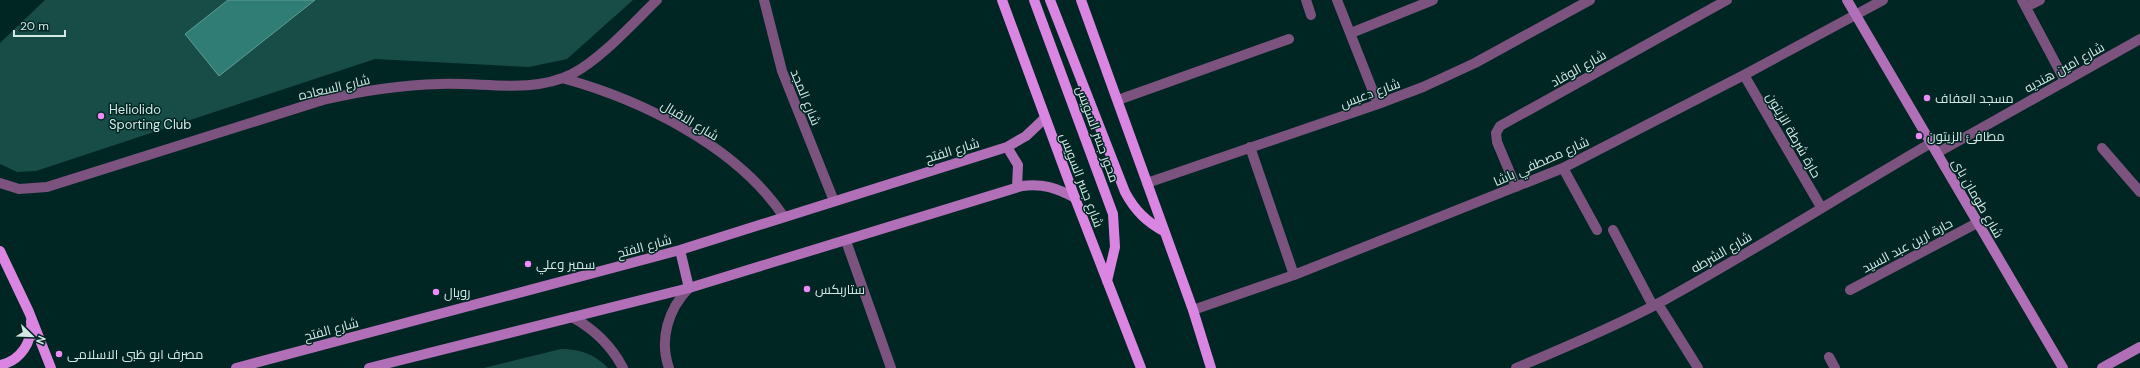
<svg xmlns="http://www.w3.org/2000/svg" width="2140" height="368" font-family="'DM Sans',Cairo,sans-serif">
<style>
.green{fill:#184d47}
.water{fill:#307d75;stroke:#619d97}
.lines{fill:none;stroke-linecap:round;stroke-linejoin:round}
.street{stroke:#7c537f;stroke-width:10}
.secondary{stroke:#b16fb7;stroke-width:10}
.primary{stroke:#db85e2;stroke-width:10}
.poi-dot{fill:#ef8bf7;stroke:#002623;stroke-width:1.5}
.labels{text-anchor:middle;stroke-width:3;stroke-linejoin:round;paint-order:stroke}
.street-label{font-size:13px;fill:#d4e8e5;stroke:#002623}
.poi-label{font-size:13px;fill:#d4e8e5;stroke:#002623;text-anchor:start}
</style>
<rect width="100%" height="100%" fill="#002623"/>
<path class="green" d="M 45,0 L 633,0 L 567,59 L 529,67 L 375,59 L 36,171 L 17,172 L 0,164 L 0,43 Z
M 561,349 C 579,349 595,354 608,368 L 484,368 Z"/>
<path class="water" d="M 228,0 L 315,0 L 219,76 L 185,34 Z"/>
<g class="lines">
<path class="street" d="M 764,0 L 782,71 L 834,201
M 1306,0 L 1311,15
M 1337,0 L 1378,104
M 2022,0 L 2065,81
M 2026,7 L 2040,0
M 1351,33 L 1433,0
M 1744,75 L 1821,207
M 562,78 C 642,100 737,146 784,217
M 1118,100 L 1289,39
M 1250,147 L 1294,275
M 2102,148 L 2140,192
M 1937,153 L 2140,39
M 1563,168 L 1597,230
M 0,183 L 19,189 L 47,187 L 323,100 C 361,91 401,85 440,84 C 484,82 532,94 572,74 C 601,59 633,23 657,0
M 1147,183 L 1378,104 L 1423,87 L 1475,63 L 1590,0
M 1516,187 L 1497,142 L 1496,133 L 1500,126 L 1727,0
M 1613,230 L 1653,306
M 846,241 L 891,368
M 1850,290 L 1977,223
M 1658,304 L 1698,368
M 1193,310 L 1294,275 L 1563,168 L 1744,75 L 1883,0
M 572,317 C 594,329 611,345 623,368
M 1829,357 L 1835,368
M 669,368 C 659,340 668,309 689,288
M 1516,368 C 1564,348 1614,327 1659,303 C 1752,252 1840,196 1931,143"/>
<path class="secondary" d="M 1847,0 L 2063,368
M 1007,147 L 1018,165 L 1017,187
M 680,250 L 689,288
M 236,368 L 680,250 L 1007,147 L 1026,136 L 1045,118
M 369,368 L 689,288 L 1022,186 C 1042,183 1057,188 1075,198
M 2102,368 L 2140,347"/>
<path class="primary" d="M 1002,0 L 1075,198 L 1141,368
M 1034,0 L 1113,214 L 1115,247 L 1107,281
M 1050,0 L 1125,192 C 1135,211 1147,222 1165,232
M 1081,0 L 1193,310 L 1211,368
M 0,251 L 29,312 L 51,368
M 0,365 C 21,361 33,341 31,321"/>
</g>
<g class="poi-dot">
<circle cx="1927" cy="98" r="4"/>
<circle cx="101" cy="116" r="4"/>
<circle cx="1919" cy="136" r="4"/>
<circle cx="528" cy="264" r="4"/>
<circle cx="807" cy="289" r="4"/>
<circle cx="436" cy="292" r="4"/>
<circle cx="59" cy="354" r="4"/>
</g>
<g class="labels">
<g class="street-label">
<text transform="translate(2064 67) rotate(-29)" y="5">شارع امين هنديه</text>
<text transform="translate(1578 68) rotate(-29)" y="5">شارع الوقاد</text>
<text transform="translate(334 87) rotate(-13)" y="5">شارع السعاده</text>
<text transform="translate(1370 93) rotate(-20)" y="5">شارع دعبس</text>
<text transform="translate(806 97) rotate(68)" y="5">شارع المجد</text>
<text transform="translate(690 120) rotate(31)" y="5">شارع الاقبال</text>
<text transform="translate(1098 134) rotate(70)" y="5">محور جسر السويس</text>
<text transform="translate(1794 135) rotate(60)" y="5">حارة شرطة الزيتون</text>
<text transform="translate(952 150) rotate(-17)" y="5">شارع الفتح</text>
<text transform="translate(1541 161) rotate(-24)" y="5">شارع مصطفي باشا</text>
<text transform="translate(1082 180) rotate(69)" y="5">شارع جسر السويس</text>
<text transform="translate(1978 198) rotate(60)" y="5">شارع طومان باى</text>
<text transform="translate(1907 245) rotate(-28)" y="5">حارة ارين عبد السيد</text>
<text transform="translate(644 246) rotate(-15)" y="5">شارع الفتح</text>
<text transform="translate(1721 252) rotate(-30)" y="5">شارع الشرطه</text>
<text transform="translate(331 329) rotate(-15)" y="5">شارع الفتح</text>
</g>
<g class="poi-label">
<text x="1935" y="103">مسجد العفاف</text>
<text x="109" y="114">Heliolido<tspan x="109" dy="15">Sporting Club</tspan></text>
<text x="1927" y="141">مطافئ الزيتون</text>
<text x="536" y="269">سمير وعلي</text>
<text x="815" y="294">ستاربكس</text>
<text x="444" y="297">رويال</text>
<text x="67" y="359">مصرف ابو ظبى الاسلامى</text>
</g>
</g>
<g transform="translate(32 336) rotate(113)" stroke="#002623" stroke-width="3" paint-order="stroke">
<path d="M0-3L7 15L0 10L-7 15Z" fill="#d4e8e5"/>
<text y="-6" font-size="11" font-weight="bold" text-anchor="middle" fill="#d4e8e5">N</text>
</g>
<path d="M14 30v6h51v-6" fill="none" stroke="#d4e8e5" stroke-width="2"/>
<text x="20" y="30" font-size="12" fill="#d4e8e5" stroke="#002623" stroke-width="3" paint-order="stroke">20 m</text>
</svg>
